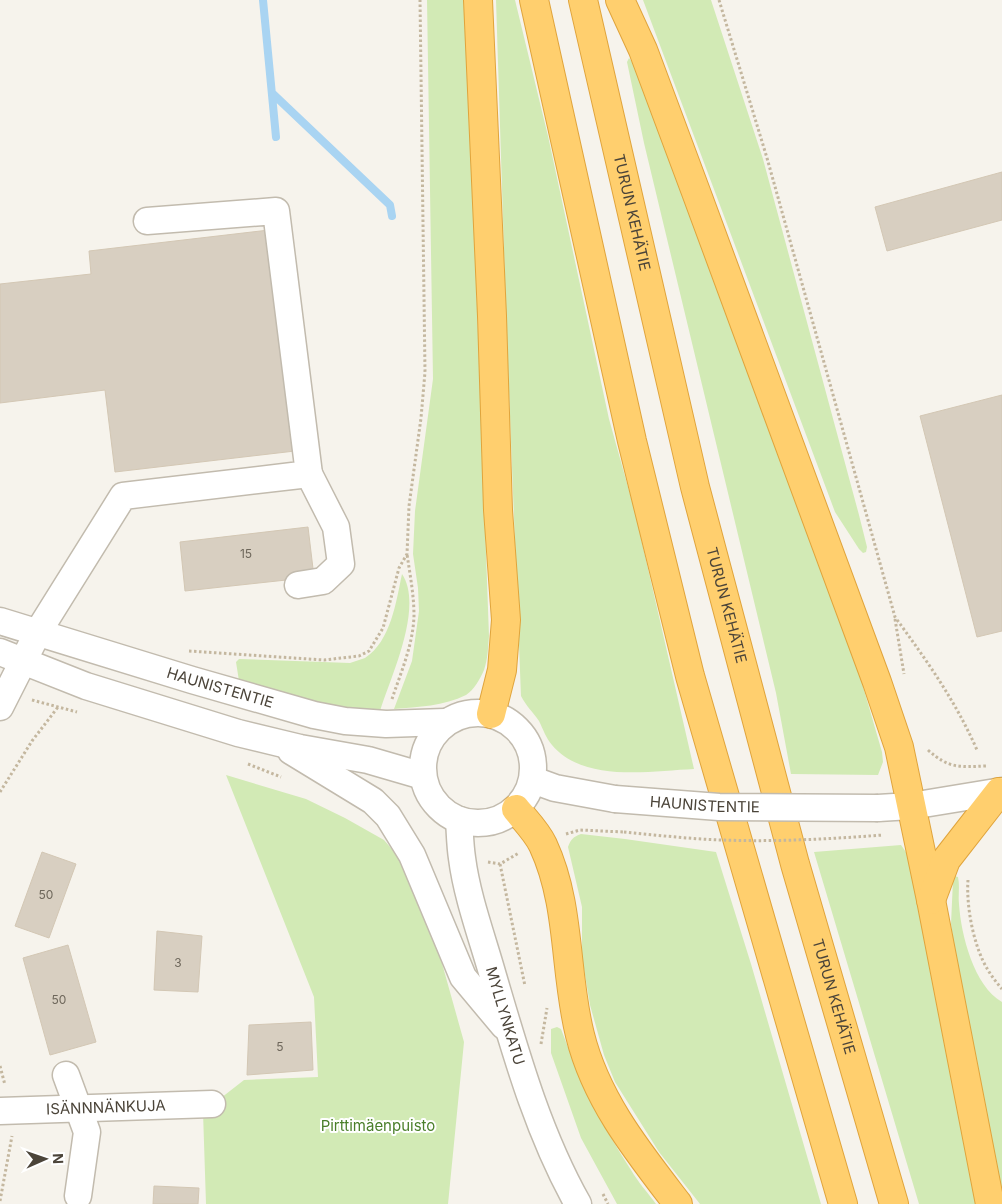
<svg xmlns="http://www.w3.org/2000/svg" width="1002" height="1204" font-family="Inter,sans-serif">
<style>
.green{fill:#d2eab5}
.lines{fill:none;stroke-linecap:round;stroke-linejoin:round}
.stream{stroke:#a9d4f2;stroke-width:8}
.building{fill:#d8cfc1;stroke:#d3c7b4}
.minor-casing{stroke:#c2bbae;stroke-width:29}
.highway-casing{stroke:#e0a43c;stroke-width:30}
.path{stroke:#c4b79f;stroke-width:3;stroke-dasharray:2.5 2.5;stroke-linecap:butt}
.minor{stroke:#fff;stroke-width:26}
.highway{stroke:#ffcf6e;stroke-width:28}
.minor-bridge-casing{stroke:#c2bbae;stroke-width:29;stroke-linecap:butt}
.path-bridge{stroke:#c4b79f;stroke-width:3;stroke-dasharray:2.5 2.5;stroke-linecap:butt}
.minor-bridge{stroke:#fff;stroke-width:26}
.labels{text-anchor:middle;stroke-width:4;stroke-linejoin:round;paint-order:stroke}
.number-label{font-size:12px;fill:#6e675b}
.street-label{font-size:15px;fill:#4b4439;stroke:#fff}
.park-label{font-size:15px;fill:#4a7f2a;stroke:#fff}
</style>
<rect width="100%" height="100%" fill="#f6f3ec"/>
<path class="green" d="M 427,0 L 466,0 L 489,636 C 488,647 488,659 484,670 C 480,679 474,690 466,695 C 444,706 418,707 394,709 L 412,661 L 419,611 L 418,588 L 413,554 L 415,511 L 433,379 Z
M 496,0 L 515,0 L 548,136 L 609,419 L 635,512 L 694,769 C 650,771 584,783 552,745 C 546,738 543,729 539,721 C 533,712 526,706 521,696 L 506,315 Z
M 643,0 L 711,0 L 763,159 L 859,515 L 867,547 L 866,552 L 863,553 L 859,549 L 835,512 Z
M 629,58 L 637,68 L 670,161 L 862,683 L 882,752 L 883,762 L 878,775 L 791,774 L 776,693 L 644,143 L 627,62 Z
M 402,574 C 424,607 391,676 380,711 L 352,713 L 239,681 L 236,662 L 239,659 L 350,663 C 355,661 360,660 365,658 C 391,641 396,602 402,574 Z
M 226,775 L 306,799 L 345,818 L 384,840 L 404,863 L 431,924 L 464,1042 L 448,1204 L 206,1204 L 203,1112 L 244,1080 L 318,1077 L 314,997 Z
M 581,834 L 625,839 L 716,852 L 751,964 L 821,1204 L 700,1204 L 659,1152 L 615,1082 L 604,1055 L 590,1005 L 582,957 L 582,907 L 568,847 C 571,839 573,837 581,834 Z
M 901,845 L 908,855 L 979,1204 L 919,1204 L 814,852 Z
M 954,876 L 958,877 C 960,886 958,895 959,904 C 961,935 974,986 1002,1002 L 1002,1204 L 957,967 L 951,924 L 953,880 Z
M 557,1027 L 561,1029 C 579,1078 602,1126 631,1170 C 638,1182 648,1193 656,1204 L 617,1204 L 581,1138 L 551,1053 L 551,1029 Z"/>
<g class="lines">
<path class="stream" d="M 263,0 L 276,137
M 272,93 L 390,205 L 392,216"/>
</g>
<path class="building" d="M 1002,172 L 1002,220 L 887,251 L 875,207 Z
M 269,230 L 295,451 L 115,472 L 105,390 L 0,403 L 0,284 L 91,274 L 89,251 Z
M 1002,395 L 1002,631 L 977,637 L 920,416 Z
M 308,527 L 314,577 L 185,591 L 180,542 Z
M 42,852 L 76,864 L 49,938 L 15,926 Z
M 157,931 L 202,936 L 198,992 L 154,990 Z
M 68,945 L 96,1042 L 50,1055 L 23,958 Z
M 311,1022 L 313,1070 L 247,1075 L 249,1025 Z
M 154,1186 L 199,1188 L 198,1204 L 153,1204 Z"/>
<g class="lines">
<defs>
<g id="minor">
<path d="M 298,585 L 323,581 L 341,564 L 336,527 L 309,474"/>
<path id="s1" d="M 0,621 L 192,680 L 314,715 L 345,721 L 386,724 L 445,722"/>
<path d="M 0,652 L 86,686 L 238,733 L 300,748 L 368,760 L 423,776"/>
<path d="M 0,707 L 38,632 L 123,496 L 309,474 L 276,211 L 147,221"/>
<circle cx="478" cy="768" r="55"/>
<path d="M 291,751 L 373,801 L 388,816 L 412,855 L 463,977 L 504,1026"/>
<path d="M 533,780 L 555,788 L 615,799"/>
<path d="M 878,808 L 911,806 L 1002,791"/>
<path id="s2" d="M 459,820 C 460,833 460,845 462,858 C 467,897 482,937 493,976 C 516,1054 538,1133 578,1204"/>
<path d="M 66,1075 L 87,1132 L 78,1196"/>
<path id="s3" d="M 0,1111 L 212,1104"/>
</g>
<g id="highway">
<path d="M 478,0 L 492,316 L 498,510 L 506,620 L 502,670 L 491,714"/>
<path d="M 534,0 L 632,441 L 690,676 L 843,1204"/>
<path id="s4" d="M 583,0 L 695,487 L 795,864 L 894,1204"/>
<path d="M 620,0 L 643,50 L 696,192 L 877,682 L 899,747 L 931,900 L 990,1204"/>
<path d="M 516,809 C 525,820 537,832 543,845 C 571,905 564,972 580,1035 C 596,1100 638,1152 678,1204"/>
<path d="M 931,900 L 946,860 L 999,792"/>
</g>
</defs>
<use href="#minor" class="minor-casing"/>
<use href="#highway" class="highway-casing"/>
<path class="path" d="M 719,0 L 767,158 L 895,617 C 927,661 955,700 977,750
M 895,619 L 904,674
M 189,651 L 324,660 L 359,656 L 369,651 L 383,628 L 399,568 L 407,554 L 409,506 L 421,418 L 425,372 L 420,0
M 392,699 C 401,672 413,645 414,616 C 414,595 410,575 407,554
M 32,700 L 77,712
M 928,750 C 949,769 960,767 986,766
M 248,764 L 281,777
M 0,792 L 32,741 L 58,707
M 566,834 L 580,830 L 624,832
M 488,862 L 500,864 L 519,853
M 500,864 L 525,986
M 968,880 C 966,907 974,948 988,970 C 992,977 997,983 1002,989
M 541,1044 L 547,1008
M 0,1066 L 5,1085
M 603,1194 L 608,1204
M 0,1201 L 12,1136"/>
<use href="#minor" class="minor"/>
<use href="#highway" class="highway"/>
<defs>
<g id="minor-bridge">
<path id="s5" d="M 615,799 L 719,807 L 878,808"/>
</g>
</defs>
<use href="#minor-bridge" class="minor-bridge-casing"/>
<path class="path-bridge" d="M 624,832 C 656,835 690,839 722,840 C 776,842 829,839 883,835"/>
<use href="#minor-bridge" class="minor-bridge"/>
</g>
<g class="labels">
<g class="number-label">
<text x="246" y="558">15</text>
<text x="46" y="899">50</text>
<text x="178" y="967">3</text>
<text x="59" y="1004">50</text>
<text x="280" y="1051">5</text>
</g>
<g class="street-label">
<text dy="5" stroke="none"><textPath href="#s4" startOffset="218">TURUN KEHÄTIE</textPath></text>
<text dy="5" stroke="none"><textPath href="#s4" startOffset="622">TURUN KEHÄTIE</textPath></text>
<text dy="5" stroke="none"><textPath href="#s1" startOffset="230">HAUNISTENTIE</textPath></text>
<text dy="5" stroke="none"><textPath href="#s5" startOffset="90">HAUNISTENTIE</textPath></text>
<text dy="5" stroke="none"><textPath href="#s4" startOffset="1028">TURUN KEHÄTIE</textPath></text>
<text dy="5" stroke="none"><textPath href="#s2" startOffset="202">MYLLYNKATU</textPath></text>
<text dy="5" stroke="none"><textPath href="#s3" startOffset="106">ISÄNNNÄNKUJA</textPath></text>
</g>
<g class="park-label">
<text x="378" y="1131">Pirttimäenpuisto</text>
</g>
</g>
<g transform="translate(45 1159) rotate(88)" stroke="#ffffff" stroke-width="4" paint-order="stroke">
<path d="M0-4L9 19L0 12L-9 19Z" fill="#4b4439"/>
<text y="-8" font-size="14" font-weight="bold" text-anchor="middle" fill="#4b4439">N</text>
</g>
</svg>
